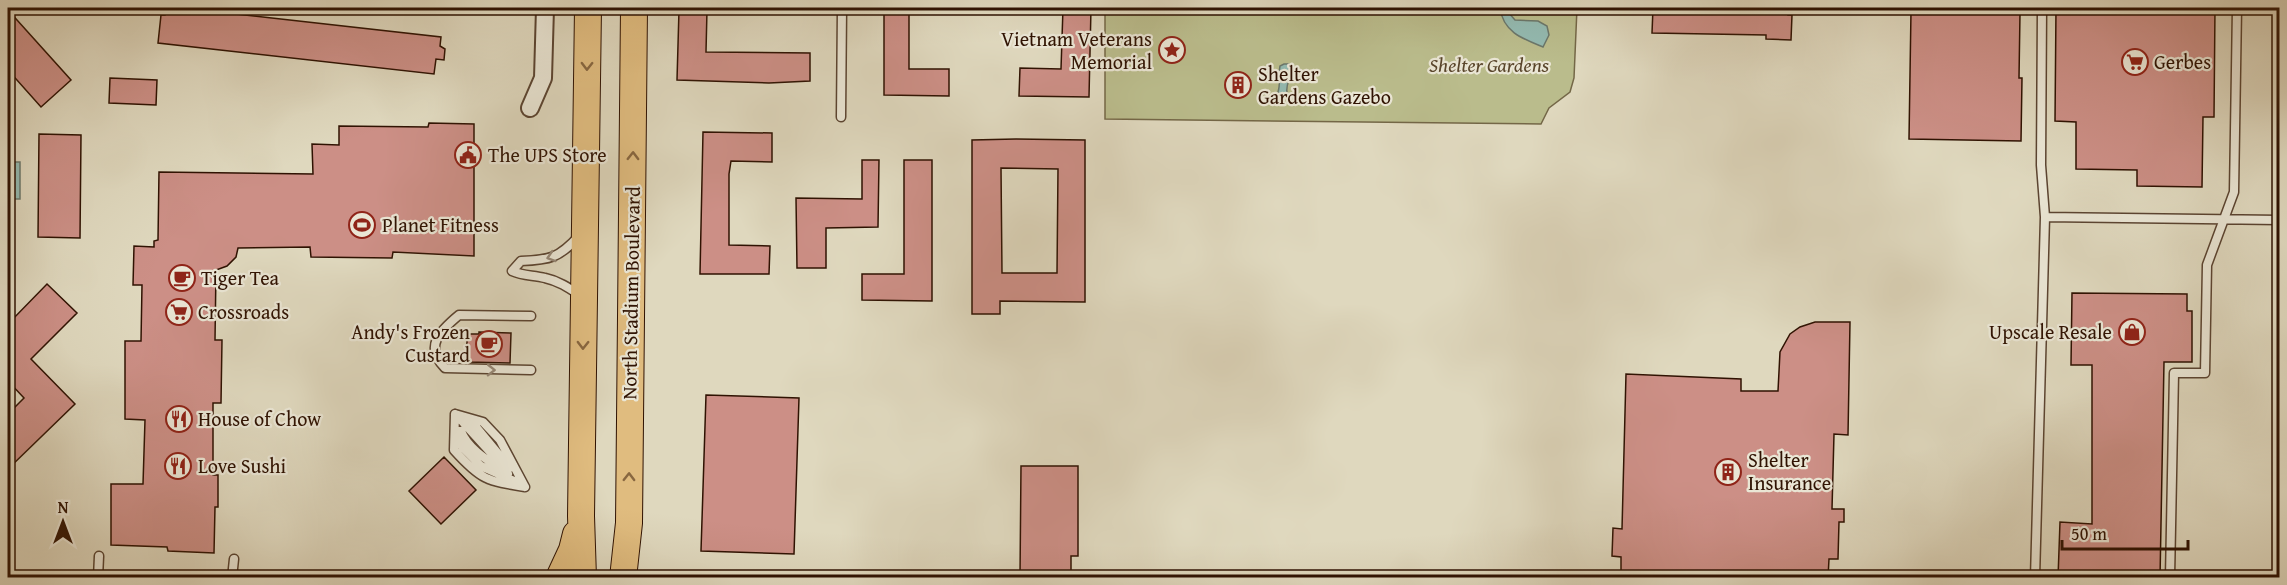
<svg xmlns="http://www.w3.org/2000/svg" width="2287" height="585" font-family="'Gentium Book Plus',serif">
<style>
.green{fill:#babc8c;stroke:#746747;stroke-width:1.5}
.water{fill:#93bab1;stroke:#6b776b;stroke-width:1.5}
.building{fill:#cc8f86;stroke:#2f1202;stroke-width:1.5;fill-rule:evenodd}
.lines{fill:none;stroke-linecap:round;stroke-linejoin:round}
.service-casing{stroke:#5b4431;stroke-width:11}
.minor-casing{stroke:#5b4431;stroke-width:20}
.primary-casing{stroke:#2f1202;stroke-width:28}
.service{stroke:#eae6d5;stroke-width:8}
.minor{stroke:#eae6d5;stroke-width:16}
.primary{stroke:#e0bc7f;stroke-width:26}
.oneway{stroke:#886740}
.oneway2{stroke:#968776}
.labels{text-anchor:middle;stroke-width:4.5;stroke-linejoin:round;paint-order:stroke}
.poi-label{font-size:20px;fill:#2f1202;stroke:#eae6d5;text-anchor:start}
.park-label{font-size:20px;font-style:italic;fill:#59452b;stroke:#eae6d5}
.street-label{font-size:20px;fill:#2f1202;stroke:#eae6d5}
</style>
<rect width="100%" height="100%" fill="#dfd8be"/>
<filter id="stains"><feTurbulence type="fractalNoise" baseFrequency=".00333" numOctaves="4"/><feColorMatrix values="0 0 0 0 .2 0 0 0 0 .09 0 0 0 0 .02 0 0 0 .5 -.17"/></filter>
<radialGradient id="worn" r=".72"><stop offset=".6" stop-color="#630" stop-opacity="0"/><stop offset="1" stop-color="#630" stop-opacity=".3"/></radialGradient>
<path class="green" d="M 1105,8 L 1577,8 L 1574,78 L 1570,92 L 1549,108 L 1541,124 L 1105,119 Z"/>
<path class="water" d="M 1500,8 L 1507,8 L 1508,12 L 1515,20 L 1538,21 L 1547,26 L 1549,35 L 1543,47 C 1523,39 1503,32 1500,8 Z
M 1284,64 L 1289,64 C 1295,73 1285,83 1287,92 L 1281,96 L 1278,92 C 1281,83 1278,75 1280,66 Z
M 8,162 L 20,162 L 20,199 L 8,199 Z"/>
<path class="building" d="M 166,8 L 182,8 L 441,37 L 440,46 L 445,49 L 444,60 L 436,59 L 434,74 L 158,43 L 161,15 L 165,15 Z
M 884,8 L 909,8 L 909,69 L 949,69 L 949,96 L 884,95 Z
M 1063,8 L 1091,8 L 1089,97 L 1019,96 L 1020,68 L 1061,69 Z
M 1653,8 L 1788,8 L 1788,15 L 1792,15 L 1791,40 L 1766,39 L 1766,35 L 1652,33 Z
M 2056,8 L 2215,8 L 2214,117 L 2203,117 L 2202,187 L 2137,186 L 2137,170 L 2076,169 L 2076,122 L 2055,121 Z
M 8,10 L 71,80 L 41,107 L 8,70 Z
M 679,10 L 707,10 L 706,52 L 810,53 L 810,81 L 769,83 L 677,80 Z
M 1911,11 L 2020,13 L 2019,78 L 2022,78 L 2021,141 L 1909,139 Z
M1228 86a10 10 0 1 1 20 0a10 10 0 1 1-20 0Z
M 110,78 L 157,80 L 156,105 L 109,103 Z
M 429,123 L 474,124 L 474,256 L 393,252 L 392,258 L 311,257 L 310,247 L 238,248 L 236,257 L 227,266 L 216,270 L 215,340 L 222,340 L 221,403 L 213,403 L 213,475 L 218,475 L 218,507 L 215,507 L 214,553 L 168,551 L 167,547 L 111,545 L 111,484 L 143,484 L 145,420 L 125,419 L 125,341 L 141,341 L 142,285 L 133,285 L 134,246 L 154,247 L 154,241 L 158,240 L 159,172 L 313,174 L 312,144 L 339,145 L 339,126 L 428,127 Z
M 703,132 L 772,133 L 772,162 L 731,161 L 729,174 L 729,245 L 770,246 L 769,274 L 700,274 Z
M 39,134 L 81,135 L 80,238 L 38,237 Z
M 1016,139 L 1085,140 L 1085,302 L 1000,301 L 1000,314 L 972,314 L 972,140 ZM 1001,168 L 1058,169 L 1057,273 L 1002,273 Z
M 862,160 L 879,160 L 878,227 L 826,228 L 826,268 L 797,268 L 796,198 L 862,199 Z
M 904,160 L 932,160 L 932,301 L 862,300 L 862,274 L 904,274 Z
M 47,284 L 77,313 L 31,359 L 75,404 L 8,469 L 8,414 L 24,398 L 8,381 L 8,324 Z
M 2072,293 L 2187,294 L 2187,311 L 2192,311 L 2192,362 L 2164,362 L 2160,578 L 2058,578 L 2060,522 L 2092,524 L 2092,365 L 2071,365 Z
M 1815,322 L 1850,322 L 1848,435 L 1834,434 L 1832,509 L 1844,509 L 1844,522 L 1839,522 L 1838,559 L 1829,559 L 1828,578 L 1621,578 L 1621,557 L 1612,556 L 1613,528 L 1622,529 L 1626,374 L 1741,379 L 1741,391 L 1778,391 L 1780,352 L 1790,334 L 1800,327 Z
M 479,332 L 511,333 L 510,363 L 467,362 L 467,334 L 479,334 Z
M 706,395 L 799,398 L 794,554 L 701,551 Z
M 444,457 L 476,490 L 441,524 L 409,491 Z
M 1021,466 L 1078,466 L 1078,556 L 1071,556 L 1071,577 L 1020,577 Z"/>
<g class="lines">
<defs>
<path id="service" d="M 841,117 L 842,8
M 2045,217 L 2280,220
M 579,236 C 559,258 550,260 521,261 L 512,271 C 523,276 533,275 545,278 C 559,281 569,288 581,296
M 531,370 L 445,368 C 423,346 441,330 459,315 L 531,316
M 455,414 L 454,450 C 481,480 487,481 525,487
M 455,414 L 483,422 L 500,440 L 525,487
M 463,419 L 477,428 L 510,468
M 461,420 L 501,464
M 459,431 L 462,447 L 481,466 L 514,481
M 461,431 C 468,450 492,463 508,474
M 98,578 L 99,556
M 232,578 L 234,559
M 2035,578 L 2045,217 L 2041,165 L 2042,8
M 2170,578 L 2174,373 L 2205,373 L 2207,265 L 2234,192 L 2237,8"/>
<path id="minor" d="M 530,108 L 543,78 L 545,8"/>
<path id="primary" d="M 559,578 L 572,550 L 576,534
M 583,578 L 581,516 L 588,8
M 623,578 L 629,523 L 634,8"/>
</defs>
<use href="#service" class="service-casing"/>
<use href="#minor" class="minor-casing"/>
<use href="#primary" class="primary-casing"/>
<use href="#service" class="service"/>
<use href="#minor" class="minor"/>
<use href="#primary" class="primary"/>
</g>
<defs><path id="oneway-chevron" d="M-2-3.5L2.5 0L-2 3.5" fill="none" stroke-width="1.6" stroke-linecap="round" stroke-linejoin="round" transform="scale(1.5)"/></defs>
<g class="oneway">
<use href="#oneway-chevron" transform="translate(587 66) rotate(91)"/>
<use href="#oneway-chevron" transform="translate(633 156) rotate(-89)"/>
<use href="#oneway-chevron" transform="translate(583 345) rotate(91)"/>
<use href="#oneway-chevron" transform="translate(629 477) rotate(-89)"/>
</g>
<g class="oneway2">
<use href="#oneway-chevron" transform="translate(551 257) rotate(162)"/>
<use href="#oneway-chevron" transform="translate(491 370) rotate(1)"/>
</g>
<defs>
<symbol id="sight-ring" viewBox="-11 -11 22 22"><circle r="9.5" fill="#eae6d5" stroke="#8f2418" stroke-width="1.5"/><path d="M0-6L1.8-2.2L6-1.7L2.9 1.2L3.7 5.4L0 3.3L-3.7 5.4L-2.9 1.2L-6-1.7L-1.8-2.2Z" fill="#8f2418"/></symbol>
<symbol id="supermarket-ring" viewBox="-11 -11 22 22"><circle r="9.5" fill="#eae6d5" stroke="#8f2418" stroke-width="1.5"/><path d="M-6-5.5h2.5l.6 2H6L4.5 2H-2.5L-4.4-4H-6ZM-1.5 3.2a1.3 1.3 0 1 0 .1 0ZM3 3.2a1.3 1.3 0 1 0 .1 0Z" fill="#8f2418"/></symbol>
<symbol id="building-ring" viewBox="-11 -11 22 22"><circle r="9.5" fill="#eae6d5" stroke="#8f2418" stroke-width="1.5"/><path d="M-4-6H4V6H1V3H-1V6H-4ZM-2.5-4.3h1.7v1.8h-1.7ZM.8-4.3h1.7v1.8H.8ZM-2.5-1h1.7V.8h-1.7ZM.8-1h1.7V.8H.8Z" fill="#8f2418"/></symbol>
<symbol id="civic-ring" viewBox="-11 -11 22 22"><circle r="9.5" fill="#eae6d5" stroke="#8f2418" stroke-width="1.5"/><path d="M-.6-6.5H3V-4.5H.6V-3L4-1V1h2V6H-6V1h2V-1L-.6-3ZM-1.2 2.5V6h2.4V2.5Z" fill="#8f2418"/></symbol>
<symbol id="stadium-ring" viewBox="-11 -11 22 22"><circle r="9.5" fill="#eae6d5" stroke="#8f2418" stroke-width="1.5"/><path d="M0-5a6.5 5 0 1 0 0 10a6.5 5 0 1 0 0-10ZM-3.5-1.8h7v3.6h-7Z" fill="#8f2418"/></symbol>
<symbol id="cafe-ring" viewBox="-11 -11 22 22"><circle r="9.5" fill="#eae6d5" stroke="#8f2418" stroke-width="1.5"/><path d="M-5.5-4.5H6V0H3Q3 3.5 0 3.5H-2.5Q-5.5 3.5-5.5 0ZM3-3.2v2h1.7v-2ZM-6 4.5H4V6H-6Z" fill="#8f2418"/></symbol>
<symbol id="shop-ring" viewBox="-11 -11 22 22"><circle r="9.5" fill="#eae6d5" stroke="#8f2418" stroke-width="1.5"/><path d="M-5-2.5h2.3a2.7 3.5 0 0 1 5.4 0H5L5.5 6h-11ZM-1.5-2.5h3a1.5 2.3 0 0 0-3 0Z" fill="#8f2418"/></symbol>
<symbol id="restaurant-ring" viewBox="-11 -11 22 22"><circle r="9.5" fill="#eae6d5" stroke="#8f2418" stroke-width="1.5"/><path d="M-5-6h1v4h1v-4h1v4h1v-4h1v5L-1.5 .5V6h-2V.5L-5-1ZM5-6V6H3V1.5H1.5Q1.5-4 5-6Z" fill="#8f2418"/></symbol>
</defs>
<g fill-rule="evenodd">
<use href="#sight-ring" x="1157" y="35" width="30" height="30"/>
<use href="#supermarket-ring" x="2120" y="47" width="30" height="30"/>
<use href="#building-ring" x="1223" y="70" width="30" height="30"/>
<use href="#civic-ring" x="453" y="140" width="30" height="30"/>
<use href="#stadium-ring" x="347" y="210" width="30" height="30"/>
<use href="#cafe-ring" x="167" y="263" width="30" height="30"/>
<use href="#supermarket-ring" x="164" y="297" width="30" height="30"/>
<use href="#shop-ring" x="2117" y="317" width="30" height="30"/>
<use href="#cafe-ring" x="474" y="329" width="30" height="30"/>
<use href="#restaurant-ring" x="164" y="404" width="30" height="30"/>
<use href="#restaurant-ring" x="163" y="451" width="30" height="30"/>
<use href="#building-ring" x="1713" y="457" width="30" height="30"/>
</g>
<g class="labels">
<g class="poi-label">
<text x="1152" y="46" text-anchor="end">Vietnam Veterans<tspan x="1152" dy="23">Memorial</tspan></text>
<text x="2154" y="69">Gerbes</text>
<text x="1258" y="81">Shelter<tspan x="1258" dy="23">Gardens Gazebo</tspan></text>
<text x="488" y="162">The UPS Store</text>
<text x="382" y="232">Planet Fitness</text>
<text x="201" y="285">Tiger Tea</text>
<text x="198" y="319">Crossroads</text>
<text x="470" y="339" text-anchor="end">Andy's Frozen<tspan x="470" dy="23">Custard</tspan></text>
<text x="2112" y="339" text-anchor="end">Upscale Resale</text>
<text x="198" y="426">House of Chow</text>
<text x="1748" y="467">Shelter<tspan x="1748" dy="23">Insurance</tspan></text>
<text x="198" y="473">Love Sushi</text>
</g>
<g class="park-label">
<text x="1489" y="72">Shelter Gardens</text>
</g>
<g class="street-label">
<text transform="translate(631 293) rotate(-89)" y="7">North Stadium Boulevard</text>
</g>
</g>
<rect width="2287" height="585" fill="none" stroke="#dfd8be" stroke-width="30"/>
<rect x="9" y="9" width="2269" height="567" fill="none" stroke="#2f1202" stroke-width="3"/>
<rect x="15" y="15" width="2257" height="555" fill="none" stroke="#2f1202" stroke-width="1.5"/>
<g transform="translate(63 522)" stroke="#eae6d5" stroke-width="4.5" paint-order="stroke">
<path d="M0-4.5L10 22L0 15L-10 22Z" fill="#2f1202"/>
<text y="-9" font-size="16" font-weight="bold" text-anchor="middle" fill="#2f1202">N</text>
</g>
<path d="M2062 540v9h126v-9" fill="none" stroke="#2f1202" stroke-width="3"/>
<text x="2071" y="540" font-size="18" fill="#2f1202" stroke="#eae6d5" stroke-width="4.5" paint-order="stroke">50 m</text>
<rect width="100%" height="100%" filter="url(#stains)"/>
<rect width="100%" height="100%" fill="url(#worn)"/>
</svg>
